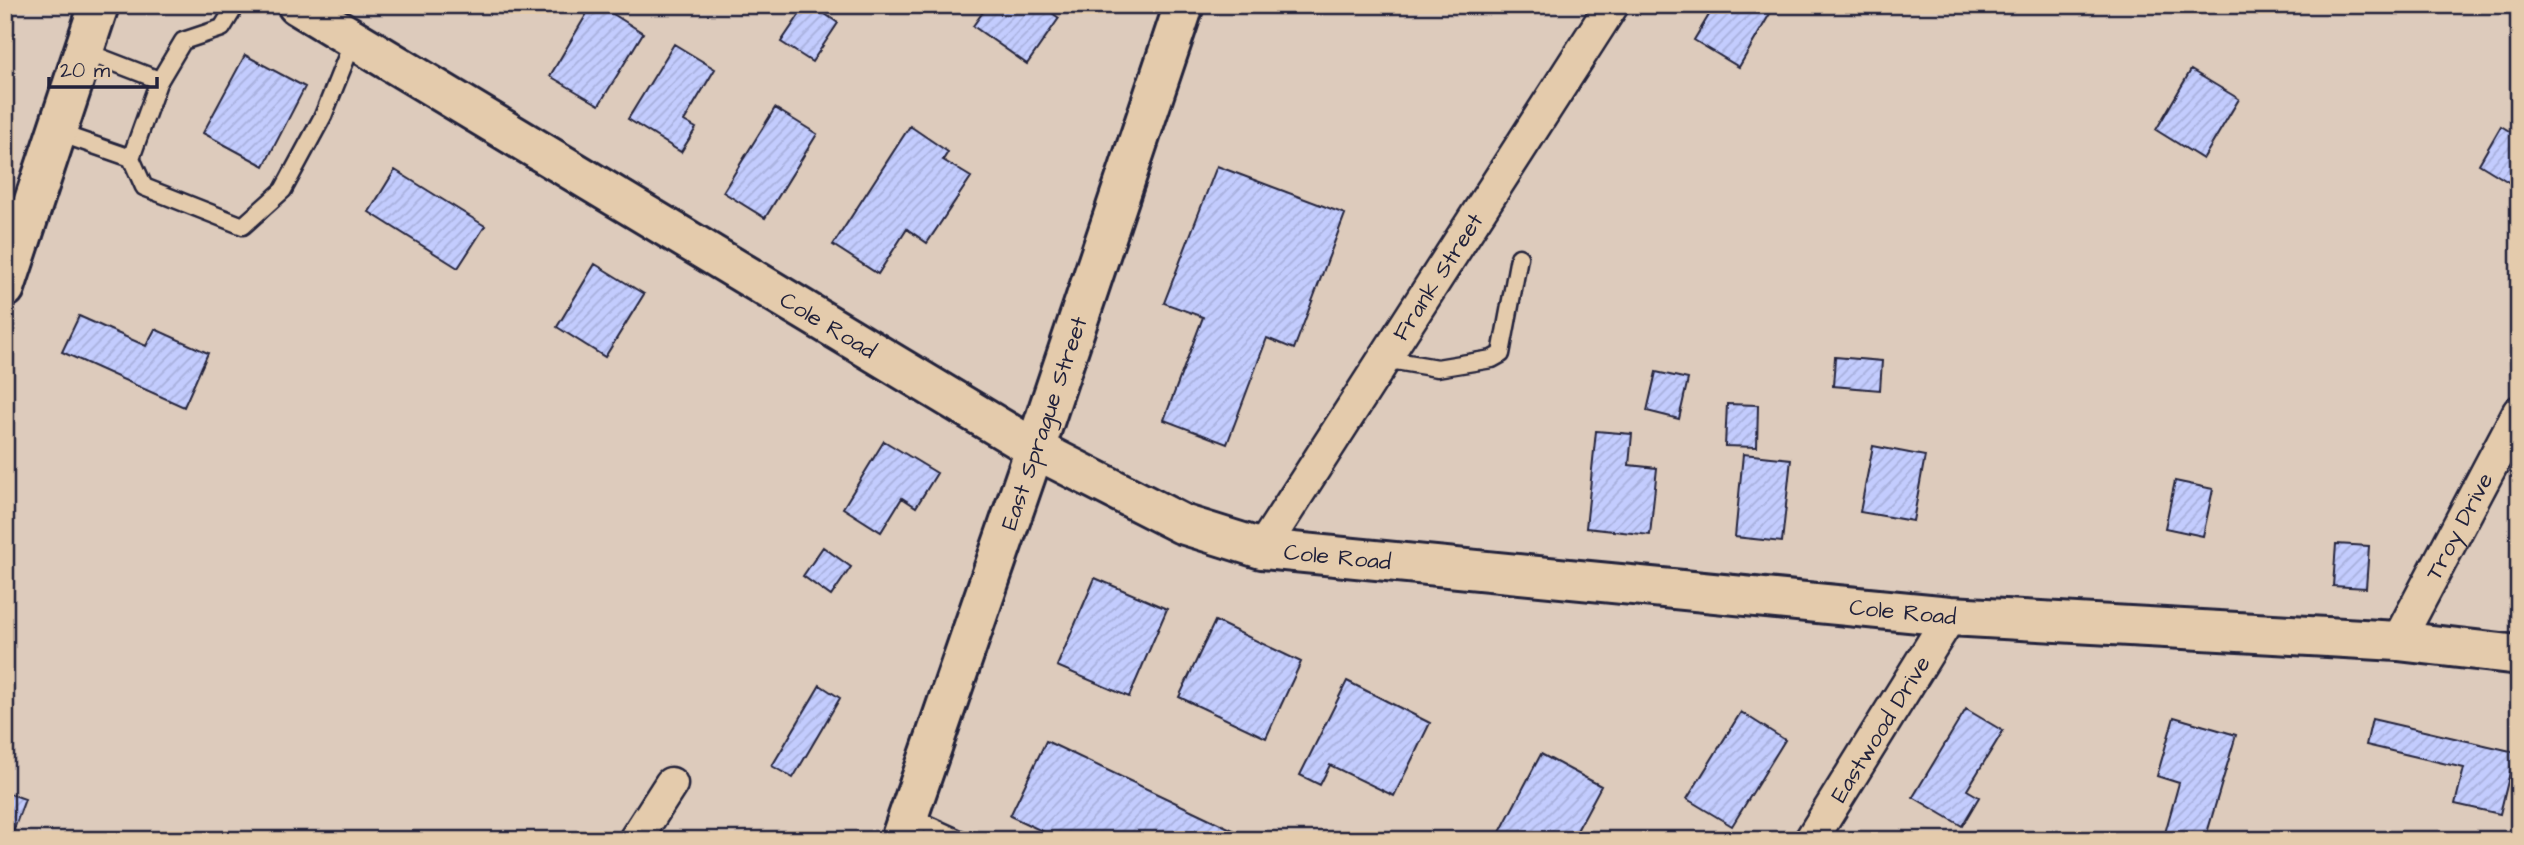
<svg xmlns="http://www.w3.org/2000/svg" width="2524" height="845" font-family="'Architects Daughter',sans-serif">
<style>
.building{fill:url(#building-hatch);stroke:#22223b;stroke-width:2}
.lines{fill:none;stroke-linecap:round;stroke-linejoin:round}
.service-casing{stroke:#22223b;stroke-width:21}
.minor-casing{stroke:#22223b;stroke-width:37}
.tertiary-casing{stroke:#22223b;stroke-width:44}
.primary-casing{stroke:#22223b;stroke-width:44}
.service{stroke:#e4cbac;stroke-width:16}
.minor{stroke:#e4cbac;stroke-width:32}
.tertiary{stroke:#e4cbac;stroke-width:38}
.primary{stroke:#e4cbac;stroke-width:38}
.labels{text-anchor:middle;stroke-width:5;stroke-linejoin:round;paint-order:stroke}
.street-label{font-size:23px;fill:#22223b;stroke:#e4cbac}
</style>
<defs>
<pattern id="building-hatch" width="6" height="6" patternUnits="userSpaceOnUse" patternTransform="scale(1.75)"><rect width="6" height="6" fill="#c3ccfe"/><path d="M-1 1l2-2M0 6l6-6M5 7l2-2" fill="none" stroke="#a7afdb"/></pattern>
</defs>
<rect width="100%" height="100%" fill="#ddcbbc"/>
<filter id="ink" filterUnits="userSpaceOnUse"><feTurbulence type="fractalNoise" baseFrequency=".0143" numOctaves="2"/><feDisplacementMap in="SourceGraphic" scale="14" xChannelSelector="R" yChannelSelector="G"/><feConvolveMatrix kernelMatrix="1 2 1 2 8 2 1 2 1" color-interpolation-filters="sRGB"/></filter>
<g filter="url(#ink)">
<path class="building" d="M 592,5 L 599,5 L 643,33 L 599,105 L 550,76 Z
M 806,5 L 812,5 L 838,23 L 812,62 L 781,42 Z
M 988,5 L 1041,5 L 1059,18 L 1027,64 L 973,26 Z
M 1715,5 L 1775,5 L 1739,67 L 1694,40 Z
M 674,44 L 715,69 L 684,121 L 696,128 L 681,152 L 628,119 Z
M 245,55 L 305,87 L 264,166 L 203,133 Z
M 2191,70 L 2239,99 L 2203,159 L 2156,130 Z
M 775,108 L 817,134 L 765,218 L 723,192 Z
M 910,126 L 948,152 L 943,160 L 971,177 L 927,243 L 907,229 L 878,274 L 833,245 Z
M 2501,126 L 2519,137 L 2519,180 L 2515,186 L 2479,164 Z
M 1217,166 L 1345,214 L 1294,349 L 1267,338 L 1227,444 L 1164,420 L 1203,317 L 1164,303 Z
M 395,170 L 485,226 L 458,268 L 369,212 Z
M 595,264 L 644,294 L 605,357 L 557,327 Z
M 79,316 L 146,346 L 155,329 L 208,353 L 184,407 L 62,352 Z
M 1835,357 L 1882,361 L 1880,390 L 1833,386 Z
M 1656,372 L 1688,379 L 1679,419 L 1647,411 Z
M 1727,404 L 1758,405 L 1757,447 L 1725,446 Z
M 1596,431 L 1632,434 L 1629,465 L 1657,468 L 1650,535 L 1586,528 Z
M 884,441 L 937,473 L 916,507 L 902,498 L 881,532 L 843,508 Z
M 1873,446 L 1925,456 L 1913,521 L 1860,512 Z
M 1743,454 L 1791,459 L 1782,542 L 1735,537 Z
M 2175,481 L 2213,489 L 2203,536 L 2165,528 Z
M 2336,544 L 2369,546 L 2366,588 L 2333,586 Z
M 823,547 L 851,567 L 831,596 L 803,576 Z
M 1095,578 L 1167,609 L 1129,697 L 1057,666 Z
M 1215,621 L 1301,662 L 1266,738 L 1179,697 Z
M 1347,681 L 1430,723 L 1394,796 L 1330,765 L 1320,785 L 1300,775 Z
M 820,685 L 840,698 L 793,778 L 772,766 Z
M 1966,709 L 2003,731 L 1967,790 L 1979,797 L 1962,826 L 1913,797 Z
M 1741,712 L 1785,740 L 1732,826 L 1687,799 Z
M 2174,717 L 2236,735 L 2205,840 L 2187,840 L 2165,833 L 2179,783 L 2157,776 Z
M 2372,719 L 2515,752 L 2500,814 L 2455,804 L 2464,768 L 2366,745 Z
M 1046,741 L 1254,840 L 1061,840 L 1010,816 Z
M 1541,754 L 1601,786 L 1572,840 L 1510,840 L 1499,834 Z
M 5,792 L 25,799 L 10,840 L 5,840 Z"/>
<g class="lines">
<defs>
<path id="service" d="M 84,51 L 159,80 L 131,158 L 144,187 L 243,226 L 283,190 L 323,116 L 354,39
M 158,83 L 183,41 L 222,28 L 236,5
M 56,132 L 131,158
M 1384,359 L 1437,368 L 1492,359 L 1501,354 L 1519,257
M 909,816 L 962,840"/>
<g id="minor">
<path id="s1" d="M 1262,549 L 1612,5"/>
<path id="s2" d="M 2398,641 L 2519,412"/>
<path d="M 635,840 L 671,784"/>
<path id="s3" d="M 1811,840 L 1950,616"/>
</g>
<g id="tertiary">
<path id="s4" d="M 297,5 L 1035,449 L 1182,524 L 1262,549 L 1950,616 L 2398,641 L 2519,655"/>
<path id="s5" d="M 900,840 L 1035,449 L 1184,5"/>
</g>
<path id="primary" d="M 5,288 L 99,5"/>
</defs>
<use href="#service" class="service-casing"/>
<use href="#minor" class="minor-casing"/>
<use href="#tertiary" class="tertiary-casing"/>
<use href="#primary" class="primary-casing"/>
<use href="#service" class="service"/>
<use href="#minor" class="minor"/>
<use href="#tertiary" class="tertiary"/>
<use href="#primary" class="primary"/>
</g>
</g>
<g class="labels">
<g class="street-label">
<text dy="8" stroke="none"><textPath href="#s1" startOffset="324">Frank Street</textPath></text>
<text dy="8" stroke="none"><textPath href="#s4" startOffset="620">Cole Road</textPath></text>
<text dy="8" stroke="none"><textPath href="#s5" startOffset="441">East Sprague Street</textPath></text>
<text dy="8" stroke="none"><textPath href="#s2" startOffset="130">Troy Drive</textPath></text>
<text dy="8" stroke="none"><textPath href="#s4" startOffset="1186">Cole Road</textPath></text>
<text dy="8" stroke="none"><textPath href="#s4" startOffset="1754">Cole Road</textPath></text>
<text dy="8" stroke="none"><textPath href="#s3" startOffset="131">Eastwood Drive</textPath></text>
</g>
</g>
<rect width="2524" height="845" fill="none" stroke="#e4cbac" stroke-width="28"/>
<rect x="14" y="14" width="2496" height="817" fill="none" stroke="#22223b" stroke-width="2.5" filter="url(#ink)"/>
<path d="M49 77v10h108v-10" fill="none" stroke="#22223b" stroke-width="3.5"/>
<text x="60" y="77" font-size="21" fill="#22223b" stroke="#e4cbac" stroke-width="5" paint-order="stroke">20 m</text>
</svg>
